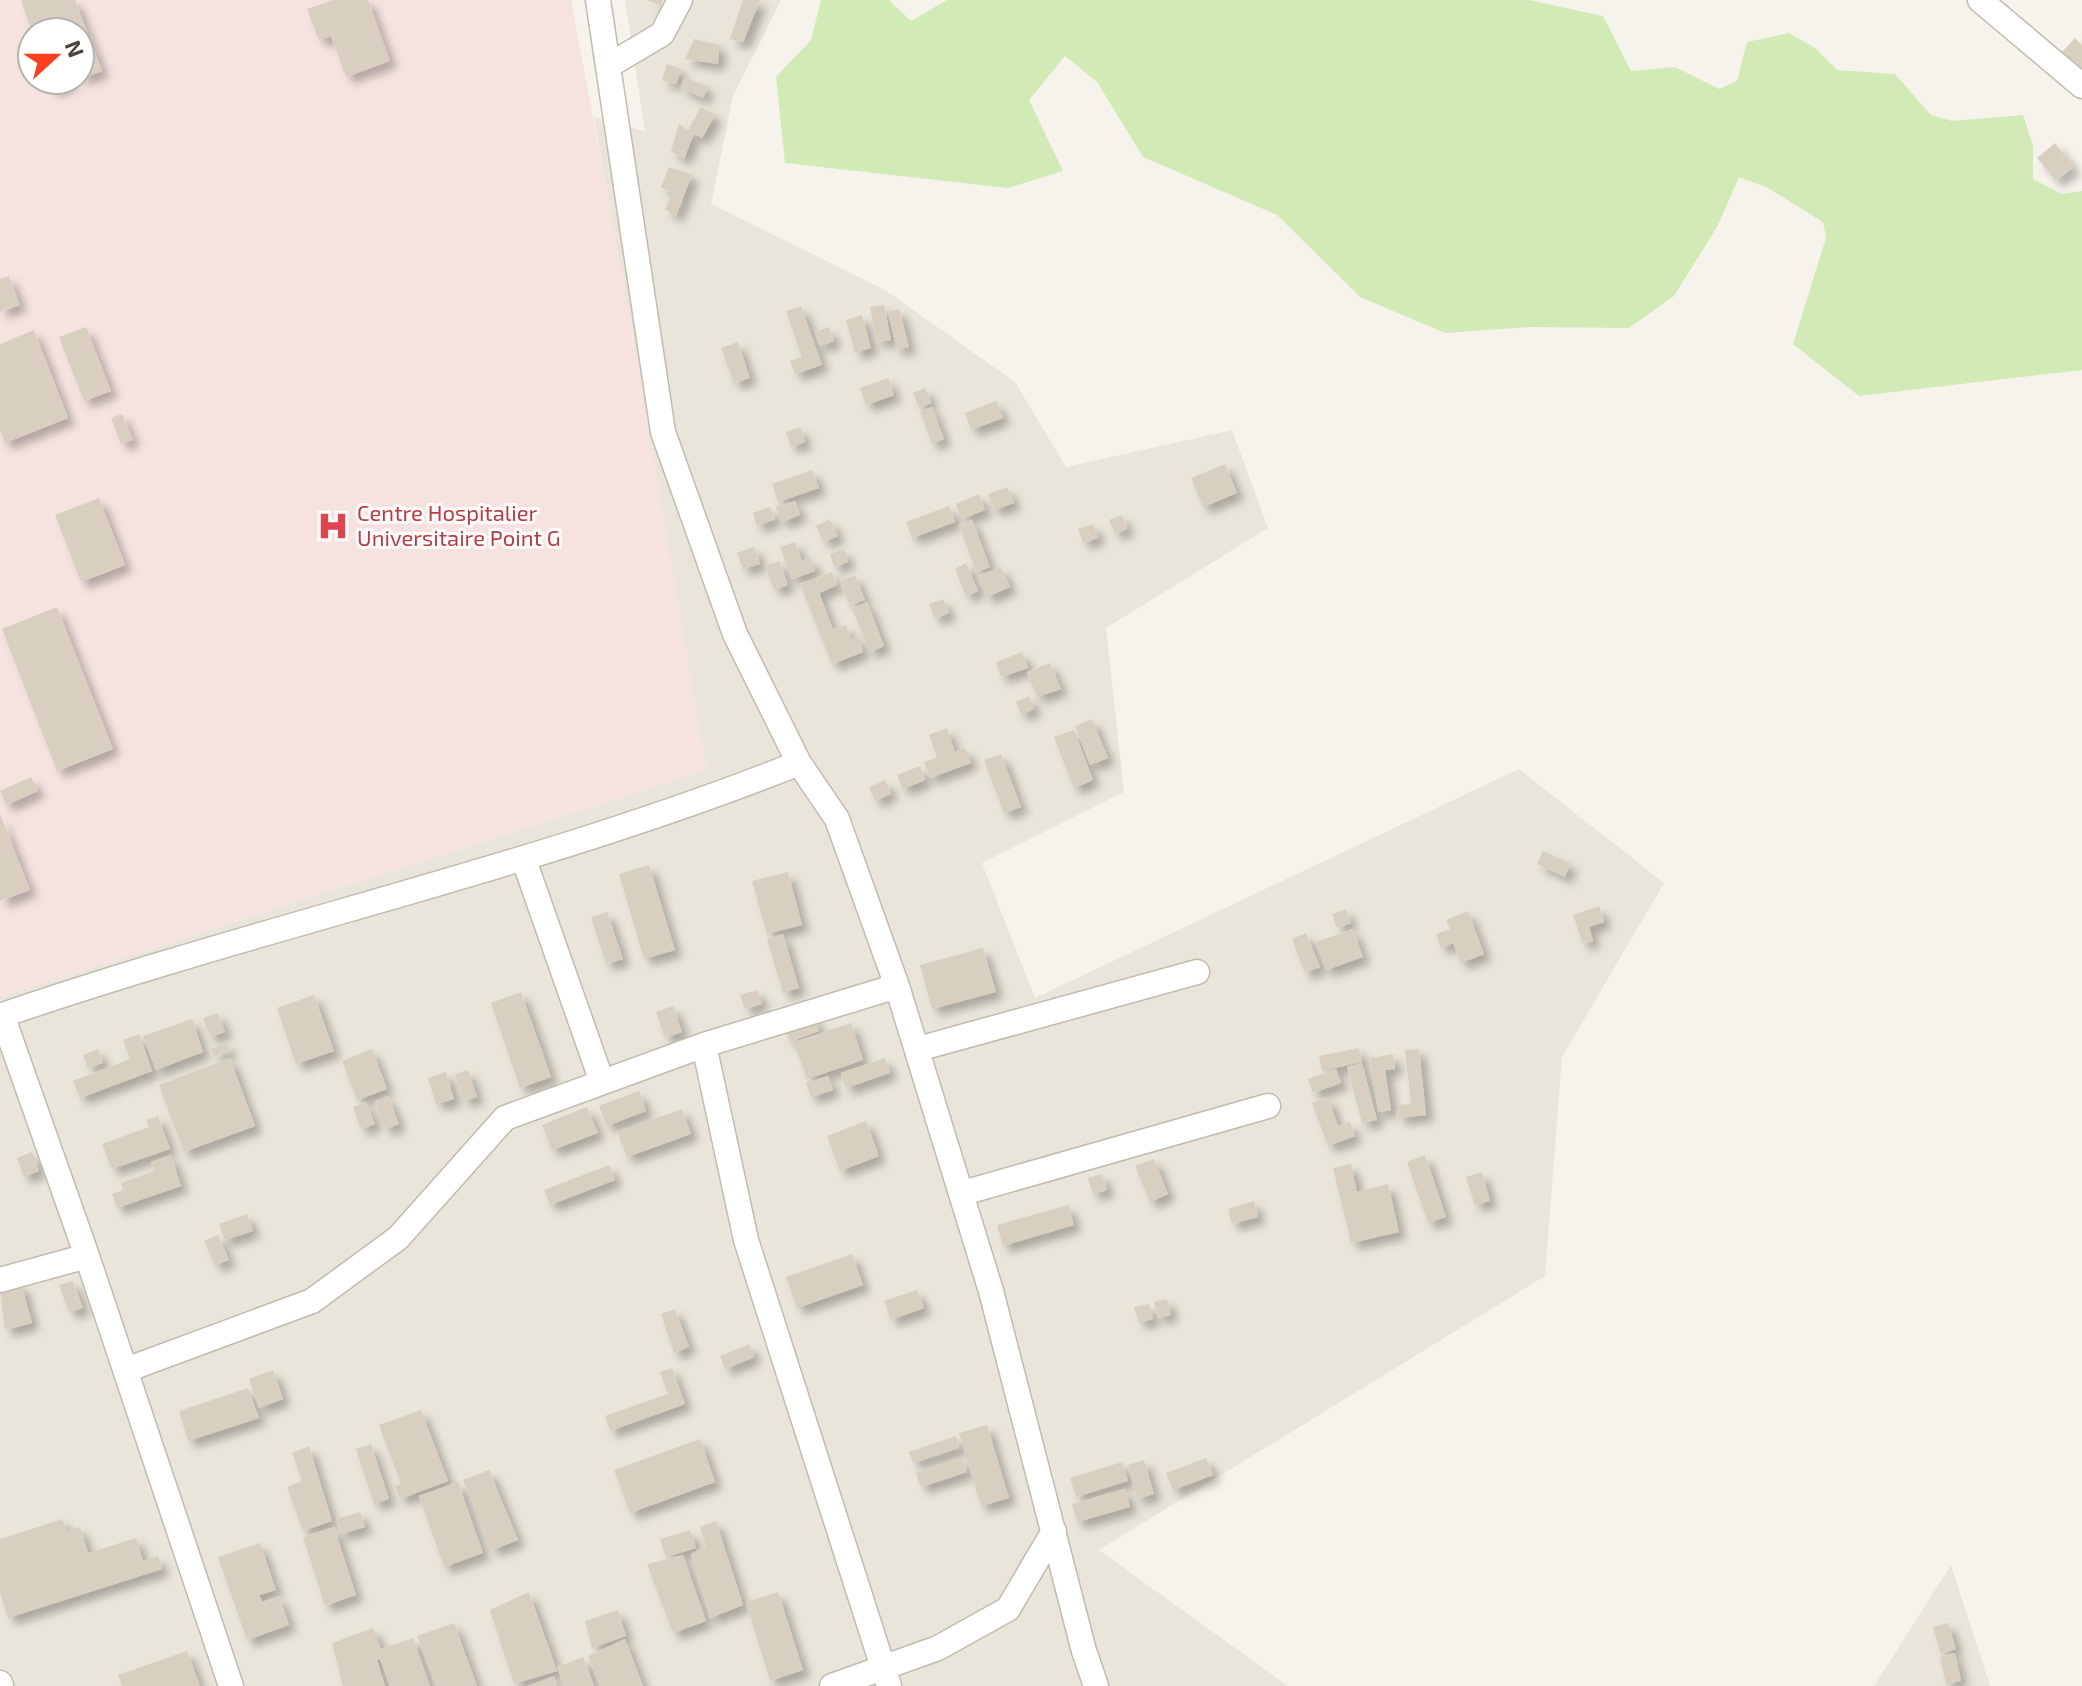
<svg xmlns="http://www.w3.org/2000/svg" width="2082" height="1686" font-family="'Exo 2',sans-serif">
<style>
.residential{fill:#eae5da}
.medical{fill:#f6e3e0;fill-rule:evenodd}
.green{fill:#d2eab5}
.building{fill:#d8cfc1;filter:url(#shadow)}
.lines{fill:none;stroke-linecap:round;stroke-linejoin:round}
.street-casing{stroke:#c2bbae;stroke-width:27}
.street{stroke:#fff;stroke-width:24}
.labels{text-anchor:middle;stroke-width:6;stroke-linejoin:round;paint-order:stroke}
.health-label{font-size:22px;fill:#be3a42;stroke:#fff;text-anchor:start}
</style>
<defs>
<filter id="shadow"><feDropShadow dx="7" dy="7" stdDeviation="4" flood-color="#0004"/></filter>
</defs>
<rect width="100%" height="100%" fill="#f6f3ec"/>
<path class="residential" d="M 625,0 L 781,0 L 733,96 L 711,204 L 885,290 L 1015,382 L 1066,467 L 1232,430 L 1268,528 L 1106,628 L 1124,792 L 982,863 L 1035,998 L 1519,769 L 1664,883 L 1562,1057 L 1545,1276 L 1099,1550 L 1288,1686 L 0,1686 L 0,997 L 706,770 L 594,117 L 645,131 Z
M 1951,1565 L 1990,1686 L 1874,1686 Z"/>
<path class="medical" d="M 0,0 L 571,0 L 624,283 L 706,770 L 0,997 ZM 32,32 L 80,32 L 80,80 L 32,80 Z"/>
<path class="green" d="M 821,0 L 889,0 L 911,21 L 947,0 L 1529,0 L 1603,16 L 1631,71 L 1675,67 L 1719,89 L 1737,81 L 1747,42 L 1789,33 L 1815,48 L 1837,70 L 1895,74 L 1931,115 L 1952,121 L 2023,115 L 2033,146 L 2033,179 L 2062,194 L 2082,191 L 2082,370 L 1859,396 L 1793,344 L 1826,238 L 1823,222 L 1766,187 L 1739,177 L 1717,227 L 1674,296 L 1629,328 L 1528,327 L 1445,333 L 1360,297 L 1277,215 L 1143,157 L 1097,82 L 1065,56 L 1029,100 L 1063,171 L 1008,188 L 785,163 L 776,77 L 811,40 Z"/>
<path class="building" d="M 21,0 L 75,0 L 102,71 L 80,79 L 80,32 L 32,32 Z
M 333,0 L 368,0 L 390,61 L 346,77 L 331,36 L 319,40 L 307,9 Z
M 647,0 L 662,0 L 661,6 Z
M 743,0 L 760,0 L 743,42 L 730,39 Z
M 2075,38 L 2082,45 L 2082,72 L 2062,52 Z
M 694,39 L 719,45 L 718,64 L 685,59 Z
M 667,64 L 681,69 L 676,84 L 662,80 Z
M 685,77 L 708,87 L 703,98 L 680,88 Z
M 48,80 L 78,80 L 51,91 Z
M 701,107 L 715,115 L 702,138 L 694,133 L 684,159 L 671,151 L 679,124 L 688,130 Z
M 2055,143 L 2074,167 L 2056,181 L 2037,158 Z
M 669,167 L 692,175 L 676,216 L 665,209 L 673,193 L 661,187 Z
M 9,276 L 20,305 L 0,312 L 0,279 Z
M 884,305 L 891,340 L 877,342 L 870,307 Z
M 801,306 L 822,365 L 795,374 L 790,361 L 802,357 L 786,311 Z
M 899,309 L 909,347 L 897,350 L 888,312 Z
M 862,315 L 871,348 L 855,353 L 846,320 Z
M 86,327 L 111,391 L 84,401 L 59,337 Z
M 829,327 L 834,341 L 820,346 L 815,332 Z
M 34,330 L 68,418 L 5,443 L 0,431 L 0,344 Z
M 738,342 L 750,378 L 734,383 L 721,348 Z
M 888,378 L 894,395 L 866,405 L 860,388 Z
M 925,388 L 931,403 L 919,408 L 913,393 Z
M 996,401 L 1003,418 L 971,430 L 965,413 Z
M 932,407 L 944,439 L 932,444 L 920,411 Z
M 122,414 L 133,440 L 121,444 L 111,418 Z
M 800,427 L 805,442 L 791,447 L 786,432 Z
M 1225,464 L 1237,493 L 1203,507 L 1191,478 Z
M 812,470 L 819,488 L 778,502 L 772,484 Z
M 1007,487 L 1014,503 L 994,510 L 988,494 Z
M 979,494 L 985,510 L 962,519 L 956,504 Z
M 99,498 L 125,565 L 81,582 L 55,515 Z
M 795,501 L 800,515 L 782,522 L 776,507 Z
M 949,506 L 955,522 L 912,538 L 906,522 Z
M 770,507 L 775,519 L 757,526 L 753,513 Z
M 1122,515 L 1127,529 L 1115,534 L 1109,520 Z
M 830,519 L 838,536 L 824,542 L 816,526 Z
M 972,520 L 990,567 L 976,572 L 959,525 Z
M 1093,524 L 1098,538 L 1083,543 L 1078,529 Z
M 795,542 L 802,561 L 811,558 L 815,571 L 792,579 L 780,547 Z
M 754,547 L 760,564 L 743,569 L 737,553 Z
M 844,549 L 848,562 L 834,567 L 830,554 Z
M 779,561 L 788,585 L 774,590 L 765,566 Z
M 966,563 L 978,591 L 966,596 L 955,569 Z
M 1001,567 L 1010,587 L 987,597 L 978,576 Z
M 832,572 L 837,585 L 819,593 L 833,629 L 846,625 L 851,639 L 857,636 L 863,652 L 832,664 L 800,584 Z
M 855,575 L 865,600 L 850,606 L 840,581 Z
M 943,599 L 949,613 L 935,619 L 929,604 Z
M 867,602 L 884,646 L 870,652 L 852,608 Z
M 57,607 L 113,749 L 57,771 L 2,629 Z
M 1022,652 L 1028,668 L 1001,677 L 996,662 Z
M 1050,663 L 1061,689 L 1037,697 L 1027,672 Z
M 1029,696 L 1034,709 L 1021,715 L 1016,702 Z
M 1092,719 L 1108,758 L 1090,765 L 1075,726 Z
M 947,728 L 955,752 L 965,748 L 971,763 L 930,778 L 924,762 L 937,757 L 929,735 Z
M 1074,730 L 1093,780 L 1074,788 L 1054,737 Z
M 1001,754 L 1021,807 L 1004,813 L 984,760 Z
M 920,766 L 925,780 L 903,789 L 897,775 Z
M 31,777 L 38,791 L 6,805 L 0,791 Z
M 885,780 L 891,794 L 875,801 L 869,787 Z
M 0,814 L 30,890 L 0,901 Z
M 1543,851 L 1570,864 L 1565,877 L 1537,864 Z
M 649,865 L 675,950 L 644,959 L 619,874 Z
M 788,872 L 802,925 L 767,934 L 752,881 Z
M 1599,906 L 1604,922 L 1589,927 L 1593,941 L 1583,944 L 1573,915 Z
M 1346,909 L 1351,923 L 1337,928 L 1332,914 Z
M 1468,911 L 1484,954 L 1461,963 L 1453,943 L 1441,948 L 1436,934 L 1450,929 L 1446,920 Z
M 607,912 L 623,959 L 606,964 L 591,917 Z
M 1353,929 L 1363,957 L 1326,970 L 1316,942 Z
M 1306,933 L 1320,967 L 1305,973 L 1292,939 Z
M 783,934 L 799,988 L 783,993 L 767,939 Z
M 983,948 L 996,992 L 932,1009 L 920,965 Z
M 757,990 L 762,1004 L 745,1009 L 740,995 Z
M 521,992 L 551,1077 L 520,1088 L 491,1003 Z
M 314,995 L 334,1051 L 296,1064 L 277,1008 Z
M 673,1006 L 682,1032 L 665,1038 L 656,1012 Z
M 218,1013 L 225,1032 L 210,1037 L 203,1018 Z
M 814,1016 L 819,1031 L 790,1042 L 784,1026 Z
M 192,1019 L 203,1052 L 156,1070 L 143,1036 Z
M 851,1023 L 863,1060 L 807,1079 L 794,1042 Z
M 139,1034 L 152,1071 L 80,1098 L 73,1081 L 130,1059 L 123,1040 Z
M 227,1043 L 230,1051 L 214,1057 L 211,1049 Z
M 1359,1048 L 1362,1062 L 1322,1071 L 1319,1056 Z
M 98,1049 L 103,1063 L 88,1068 L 83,1055 Z
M 372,1049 L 387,1089 L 357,1100 L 342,1061 Z
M 1419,1049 L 1426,1115 L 1398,1118 L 1397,1105 L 1411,1104 L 1405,1050 Z
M 1393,1054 L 1395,1069 L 1385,1070 L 1391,1110 L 1378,1112 L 1370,1058 Z
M 230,1058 L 255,1126 L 184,1152 L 159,1085 Z
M 885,1058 L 890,1073 L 846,1088 L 841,1073 Z
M 1362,1063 L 1377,1120 L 1362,1123 L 1347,1067 Z
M 1336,1069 L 1341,1083 L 1313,1093 L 1308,1079 Z
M 468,1070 L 477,1097 L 464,1101 L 455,1074 Z
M 446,1072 L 454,1099 L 436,1104 L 428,1078 Z
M 828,1076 L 833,1090 L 811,1097 L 806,1083 Z
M 639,1091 L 646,1111 L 607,1126 L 599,1106 Z
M 388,1096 L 399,1124 L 385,1129 L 375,1101 Z
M 1328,1097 L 1338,1126 L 1350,1122 L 1355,1136 L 1328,1146 L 1312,1103 Z
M 366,1102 L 375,1124 L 361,1129 L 353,1107 Z
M 587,1107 L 598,1133 L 552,1150 L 542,1125 Z
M 682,1109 L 691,1134 L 627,1157 L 617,1132 Z
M 158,1116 L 170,1149 L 112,1169 L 102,1144 L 149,1127 L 146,1120 Z
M 866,1121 L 879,1156 L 840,1171 L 827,1136 Z
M 32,1152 L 39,1171 L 24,1177 L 17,1158 Z
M 171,1155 L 181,1186 L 117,1208 L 112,1194 L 123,1190 L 121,1183 L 154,1171 L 151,1162 Z
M 1425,1155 L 1446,1217 L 1428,1223 L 1407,1162 Z
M 1154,1159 L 1168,1194 L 1150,1202 L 1135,1166 Z
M 1351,1164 L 1357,1192 L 1388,1184 L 1399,1232 L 1351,1243 L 1333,1168 Z
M 609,1165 L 615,1180 L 550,1205 L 544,1190 Z
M 1482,1172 L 1490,1201 L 1475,1205 L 1466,1177 Z
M 1102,1174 L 1107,1190 L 1093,1194 L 1088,1178 Z
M 1254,1201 L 1258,1217 L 1232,1224 L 1228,1209 Z
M 1068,1205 L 1074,1225 L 1003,1246 L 997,1225 Z
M 247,1214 L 253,1231 L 225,1240 L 219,1224 Z
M 218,1235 L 229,1260 L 215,1265 L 204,1241 Z
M 852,1254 L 863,1285 L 797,1308 L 786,1277 Z
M 73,1281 L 83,1308 L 69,1312 L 59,1285 Z
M 21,1283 L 32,1323 L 5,1330 L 0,1289 Z
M 917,1290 L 924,1308 L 891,1320 L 884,1301 Z
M 1167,1299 L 1171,1315 L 1158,1318 L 1154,1302 Z
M 1149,1304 L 1153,1319 L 1139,1323 L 1134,1307 Z
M 675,1309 L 689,1347 L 674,1353 L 661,1314 Z
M 749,1344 L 754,1357 L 725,1369 L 720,1356 Z
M 672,1368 L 685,1404 L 610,1431 L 605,1416 L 668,1394 L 660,1372 Z
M 273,1370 L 283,1399 L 259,1408 L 249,1379 Z
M 248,1388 L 259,1418 L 188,1441 L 179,1411 Z
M 421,1410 L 448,1481 L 400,1499 L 395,1486 L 401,1484 L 379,1425 Z
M 987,1425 L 1009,1498 L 981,1506 L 959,1433 Z
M 956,1436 L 959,1448 L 913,1463 L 909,1452 Z
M 700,1439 L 715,1482 L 630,1513 L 614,1470 Z
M 371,1444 L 389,1499 L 374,1504 L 356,1449 Z
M 309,1446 L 332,1521 L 303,1531 L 287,1487 L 302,1481 L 292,1453 Z
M 962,1458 L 967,1472 L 921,1487 L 916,1473 Z
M 1206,1458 L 1213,1475 L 1173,1490 L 1166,1473 Z
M 1144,1460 L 1154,1494 L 1137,1499 L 1128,1465 Z
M 1122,1462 L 1128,1481 L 1076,1497 L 1070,1478 Z
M 489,1470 L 518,1540 L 492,1550 L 463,1480 Z
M 458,1482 L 483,1553 L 444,1567 L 419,1496 Z
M 1125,1489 L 1130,1507 L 1077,1522 L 1072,1504 Z
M 360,1512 L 365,1527 L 341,1534 L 336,1519 Z
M 63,1519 L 66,1531 L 80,1527 L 88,1553 L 136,1538 L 143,1561 L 158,1556 L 162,1569 L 8,1618 L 0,1593 L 0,1539 Z
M 716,1521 L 743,1605 L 710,1618 L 691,1554 L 706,1546 L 700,1527 Z
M 334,1527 L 356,1595 L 325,1606 L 303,1537 Z
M 690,1530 L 696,1548 L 666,1557 L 660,1539 Z
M 260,1543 L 276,1590 L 259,1595 L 262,1602 L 279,1596 L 289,1625 L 247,1640 L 218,1557 Z
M 683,1555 L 706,1621 L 673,1633 L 647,1564 Z
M 529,1592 L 557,1671 L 514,1684 L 490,1610 Z
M 778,1592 L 803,1670 L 770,1681 L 746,1602 Z
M 618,1610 L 626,1636 L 592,1648 L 585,1621 Z
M 454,1623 L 477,1686 L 436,1686 L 417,1636 Z
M 1948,1623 L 1956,1649 L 1941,1654 L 1933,1627 Z
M 373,1628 L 381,1649 L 413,1638 L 430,1686 L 390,1686 L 380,1659 L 377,1660 L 385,1686 L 343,1686 L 332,1643 Z
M 625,1639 L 643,1686 L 600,1686 L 588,1656 Z
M 187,1651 L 200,1686 L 122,1686 L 118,1675 Z
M 1955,1653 L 1961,1681 L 1946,1684 L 1940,1657 Z
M 583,1657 L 594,1686 L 564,1686 L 557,1667 Z
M 554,1676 L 557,1686 L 528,1686 Z"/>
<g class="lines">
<defs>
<path id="street" d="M 598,0 L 663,432 L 735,634 L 799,763 L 837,819 L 897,986 L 991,1291 L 1084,1651 L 1096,1686
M 1980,0 L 2082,86
M 608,66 L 662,34 L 680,0
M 524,860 L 602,1082
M 2,1015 L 87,1256 L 231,1686
M 0,1016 C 264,925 539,867 799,763
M 704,1045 L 746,1240 L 889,1686
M 918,1049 L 1197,972
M 963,1193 L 1268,1106
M 0,1280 L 87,1256
M 126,1370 L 312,1301 L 398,1238 L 505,1118 L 704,1045 L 897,986
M 0,1683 L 1,1686
M 832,1686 L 938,1648 L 1008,1609 L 1054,1531"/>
</defs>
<use href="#street" class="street-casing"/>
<use href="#street" class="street"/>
</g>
<defs>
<symbol id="hospital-bare" viewBox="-9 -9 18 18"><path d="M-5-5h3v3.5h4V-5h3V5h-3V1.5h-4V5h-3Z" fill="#e0444e" stroke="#fff" stroke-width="2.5" paint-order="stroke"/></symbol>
</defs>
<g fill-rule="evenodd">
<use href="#hospital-bare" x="311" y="504" width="44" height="44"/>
</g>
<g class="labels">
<g class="health-label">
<text x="357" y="521">Centre Hospitalier<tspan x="357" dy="25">Universitaire Point G</tspan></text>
</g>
</g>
<g transform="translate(56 56) rotate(69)"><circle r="38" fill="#ffffff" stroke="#b7b4b0" stroke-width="2"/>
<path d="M0-6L14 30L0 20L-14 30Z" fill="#fc3f1d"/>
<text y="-12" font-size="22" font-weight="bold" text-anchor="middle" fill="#4b4439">N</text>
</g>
</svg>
